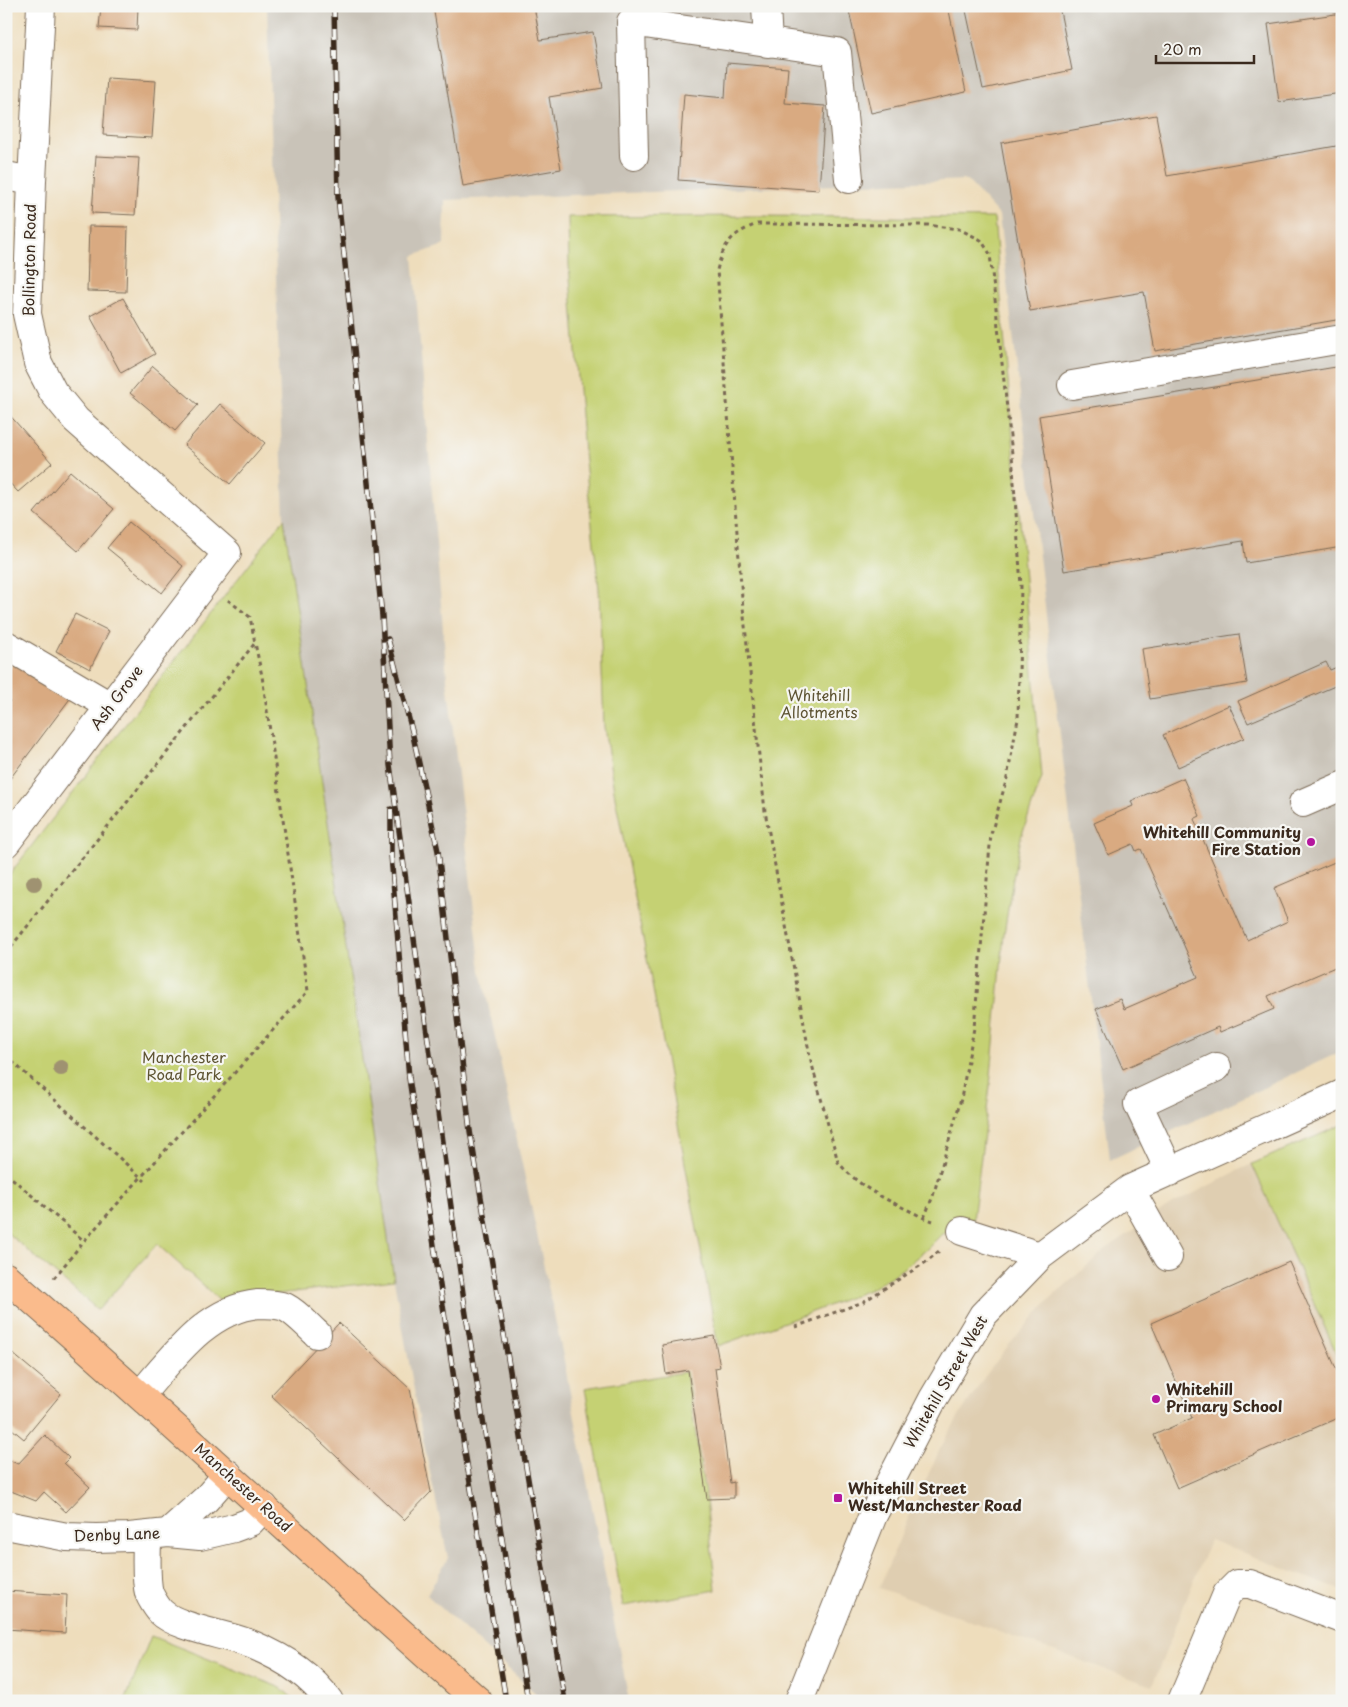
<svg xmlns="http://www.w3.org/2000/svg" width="1348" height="1707" font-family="'Playpen Sans',sans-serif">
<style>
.built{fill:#dfceb1}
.industrial{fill:#c9c3b8}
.green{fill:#c5d173;stroke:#807e48}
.building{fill:#d9aa81}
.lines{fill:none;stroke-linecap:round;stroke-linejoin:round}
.minor-casing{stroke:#7a6955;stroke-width:30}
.major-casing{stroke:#7a6955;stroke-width:30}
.path{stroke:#7a6955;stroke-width:3;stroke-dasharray:4 4;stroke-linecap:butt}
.minor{stroke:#fff;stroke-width:28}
.major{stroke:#fabb8c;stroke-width:28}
.rail-casing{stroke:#3b2a1e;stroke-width:5.5}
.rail{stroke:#f6f6f2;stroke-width:4;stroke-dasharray:11;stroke-linecap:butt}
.tree{fill:#9f9271}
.poi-dot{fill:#b5179e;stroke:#f6f6f2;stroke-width:2}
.labels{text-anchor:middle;stroke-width:4.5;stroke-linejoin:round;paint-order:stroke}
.street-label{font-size:15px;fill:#3b2a1e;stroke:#f6f6f2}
.park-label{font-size:15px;fill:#5e5433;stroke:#f6f6f2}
.poi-label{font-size:15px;font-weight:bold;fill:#3b2a1e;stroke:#f6f6f2;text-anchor:start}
</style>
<rect width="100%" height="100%" fill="#f6f6f2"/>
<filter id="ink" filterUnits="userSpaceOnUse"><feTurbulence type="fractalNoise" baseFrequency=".02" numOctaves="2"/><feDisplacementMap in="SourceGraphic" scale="10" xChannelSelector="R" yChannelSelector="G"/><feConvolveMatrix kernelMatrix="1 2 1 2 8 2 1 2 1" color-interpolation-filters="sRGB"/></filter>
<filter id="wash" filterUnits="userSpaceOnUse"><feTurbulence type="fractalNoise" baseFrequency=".0096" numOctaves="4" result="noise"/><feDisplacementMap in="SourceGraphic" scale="20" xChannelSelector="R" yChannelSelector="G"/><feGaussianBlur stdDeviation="1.12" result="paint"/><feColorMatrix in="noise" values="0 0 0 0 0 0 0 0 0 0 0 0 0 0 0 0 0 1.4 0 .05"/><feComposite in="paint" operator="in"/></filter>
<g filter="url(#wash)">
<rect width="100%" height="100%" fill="#eeddbc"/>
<path class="built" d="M 1342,1125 L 1342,1591 L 1210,1540 L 1152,1686 L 879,1588 L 907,1521 L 940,1449 L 957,1419 L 983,1379 L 1008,1346 L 1051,1298 L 1106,1249 L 1169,1206 L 1241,1169 Z"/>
<path class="industrial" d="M 267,6 L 1342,6 L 1342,1051 L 1110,1160 L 999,215 L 967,180 L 445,200 L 444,245 L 413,256 L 447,679 L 481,971 L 564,1361 L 629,1701 L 544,1701 L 427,1595 L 448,1558 L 423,1439 L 394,1280 L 284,519 Z"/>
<path class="green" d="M 758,216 L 994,218 L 1042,777 L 1021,837 L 1012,884 L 1004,934 L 990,1086 L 973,1220 L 942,1234 L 926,1250 L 901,1270 L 871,1289 L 815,1311 L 718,1346 L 660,1025 L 615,797 L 604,727 L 599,589 L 584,452 L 569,265 L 568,217 Z
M 284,519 L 394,1280 L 220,1301 L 157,1244 L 98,1310 L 6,1232 L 6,879 Z
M 1342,1125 L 1342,1366 L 1252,1164 Z
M 686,1372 L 706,1500 L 716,1590 L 623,1606 L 585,1388 Z
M 151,1636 L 281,1688 L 296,1701 L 125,1701 Z"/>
<g id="blocks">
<path class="building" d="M 101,6 L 138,6 L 137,30 L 99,28 Z
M 433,6 L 534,6 L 540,40 L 593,32 L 603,88 L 549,97 L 561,169 L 463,186 Z
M 848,6 L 948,6 L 966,92 L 871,113 Z
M 965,6 L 1059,6 L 1072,70 L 983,89 Z
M 1342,13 L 1342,93 L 1279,102 L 1268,24 Z
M 727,63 L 788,68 L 785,103 L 825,106 L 819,190 L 678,180 L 684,94 L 725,98 Z
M 107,78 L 156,81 L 152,138 L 103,135 Z
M 1156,115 L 1167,176 L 1342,145 L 1342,319 L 1155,351 L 1144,292 L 1030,311 L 1001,143 Z
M 96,156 L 139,158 L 135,215 L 92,213 Z
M 89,226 L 128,227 L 126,292 L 87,291 Z
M 123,298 L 155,354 L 121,373 L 90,316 Z
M 153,366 L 198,405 L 175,431 L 130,393 Z
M 1342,366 L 1342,547 L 1246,563 L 1243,541 L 1064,571 L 1039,416 Z
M 220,404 L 265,443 L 230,484 L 184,445 Z
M 6,411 L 52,463 L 18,492 L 6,479 Z
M 70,471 L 114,509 L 78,551 L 34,513 Z
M 129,522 L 183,566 L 162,593 L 107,548 Z
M 75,614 L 109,631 L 90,669 L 56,651 Z
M 1239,634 L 1247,683 L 1150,699 L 1142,649 Z
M 14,662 L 72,696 L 6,784 L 6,705 L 10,701 L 6,698 L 6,673 Z
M 1326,662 L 1330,670 L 1342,665 L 1342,683 L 1248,723 L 1238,701 Z
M 1229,705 L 1244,738 L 1178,767 L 1163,735 Z
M 1183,778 L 1200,816 L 1194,819 L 1247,940 L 1288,921 L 1274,888 L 1337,861 L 1342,872 L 1342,964 L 1268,996 L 1274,1009 L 1220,1032 L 1218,1027 L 1123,1069 L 1096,1009 L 1120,999 L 1124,1009 L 1198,977 L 1141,849 L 1136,851 L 1133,844 L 1108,855 L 1094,823 L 1133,806 L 1131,801 Z
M 1289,1262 L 1342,1382 L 1342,1416 L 1177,1488 L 1154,1435 L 1192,1418 L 1151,1323 Z
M 339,1323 L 410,1389 L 431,1492 L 404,1520 L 271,1395 Z
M 714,1336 L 720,1367 L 715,1368 L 730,1483 L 734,1482 L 734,1498 L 707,1499 L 688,1370 L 666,1374 L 662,1345 Z
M 6,1348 L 61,1394 L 24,1439 L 6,1424 Z
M 45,1435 L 69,1458 L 64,1463 L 90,1487 L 66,1512 L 44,1492 L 36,1501 L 6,1489 L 6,1459 L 18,1464 Z
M 6,1591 L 67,1595 L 65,1633 L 6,1629 Z"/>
</g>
</g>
<g filter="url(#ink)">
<use href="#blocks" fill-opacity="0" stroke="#7a6955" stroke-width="1"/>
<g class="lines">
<defs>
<path id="minor" d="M 766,6 L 768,43
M 634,156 L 631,22 L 837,52 L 849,179
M 6,176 L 32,181
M 1072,385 L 1342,339
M 6,645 L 110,706
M 1303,803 L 1342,786
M 6,843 L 227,553 L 76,420 L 53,392 L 38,363 L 27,314 L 32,181 L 41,6
M 1170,1172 L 1138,1104 L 1217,1067
M 1130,1189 L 1168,1257
M 962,1231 L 1040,1256
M 140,1395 C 172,1359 206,1309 258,1304 C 267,1304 277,1304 285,1307 C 297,1313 307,1325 317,1334
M 6,1525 L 67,1537 L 96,1538 L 129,1537 L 168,1533 L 200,1536 L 234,1528 L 250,1522 L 264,1507
M 168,1533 L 206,1499 L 228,1474
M 147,1536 C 147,1551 145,1578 149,1593 C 151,1598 157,1608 161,1612 C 177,1628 230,1635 253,1645 C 282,1657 311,1675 329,1701
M 799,1701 L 873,1515 L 933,1399 L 983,1315 L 1040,1256 L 1130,1189 L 1342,1094
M 1182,1701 L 1227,1594 L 1237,1584 L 1250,1584 L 1342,1619"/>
<path id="major" d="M 6,1277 C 124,1380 239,1485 354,1590 C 395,1628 437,1664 478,1701"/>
</defs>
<use href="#minor" class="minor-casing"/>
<use href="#major" class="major-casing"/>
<path class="path" d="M 6,953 L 255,643 L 250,617 L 228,600
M 6,1056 L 145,1181
M 6,1173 L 84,1241 L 308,991 L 262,676 L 255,643
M 924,1218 L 933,1196 L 961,1099 L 974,1028 L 991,834 L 1007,778 L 1018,719 L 1021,586 L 1012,454 L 990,254 L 981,240 L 959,229 L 928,225 L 757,224 C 731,234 724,243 717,270 L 742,598 L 765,811 L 810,1057 L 838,1162 C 862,1191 891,1201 924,1218 L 933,1221
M 54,1278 L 84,1241
M 795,1327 L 863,1302 L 926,1262 L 939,1251"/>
<use href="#minor" class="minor"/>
<use href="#major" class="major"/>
<defs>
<path id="rail" d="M 334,6 L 338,197 L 382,616 L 390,765 L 465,1308 L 528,1701
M 388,639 L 412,731 L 438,851 L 470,1131 L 565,1701
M 391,809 L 391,855 L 409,1078 L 464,1446 L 506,1701"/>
</defs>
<use href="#rail" class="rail-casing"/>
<use href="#rail" class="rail"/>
</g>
<g class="tree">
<circle cx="34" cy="883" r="8"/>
<circle cx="61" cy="1068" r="8"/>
</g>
</g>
<g class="poi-dot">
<circle cx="1311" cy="842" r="5"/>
<circle cx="1156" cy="1399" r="5"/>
<rect x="833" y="1493" width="10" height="10" rx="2.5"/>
</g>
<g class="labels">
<g class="street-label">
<text transform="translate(30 260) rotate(-89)" y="5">Bollington Road</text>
<text transform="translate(117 698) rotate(-53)" y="5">Ash Grove</text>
<text transform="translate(946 1382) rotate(-60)" y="5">Whitehill Street West</text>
<text transform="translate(243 1488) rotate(42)" y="5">Manchester Road</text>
<text transform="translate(117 1535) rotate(-2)" y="5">Denby Lane</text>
</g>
<g class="park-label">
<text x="819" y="701">Whitehill<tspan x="819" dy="17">Allotments</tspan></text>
<text x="184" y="1063">Manchester<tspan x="184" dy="17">Road Park</tspan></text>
</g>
<g class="poi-label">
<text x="1301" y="838" text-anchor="end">Whitehill Community<tspan x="1301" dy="17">Fire Station</tspan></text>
<text x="1166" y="1395">Whitehill<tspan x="1166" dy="17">Primary School</tspan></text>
<text x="848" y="1494">Whitehill Street<tspan x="848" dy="17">West/Manchester Road</tspan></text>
</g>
</g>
<rect width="1348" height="1707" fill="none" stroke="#f6f6f2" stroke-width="25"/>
<path d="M1156 55v8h98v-8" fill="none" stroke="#3b2a1e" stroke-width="2.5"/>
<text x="1163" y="55" font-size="15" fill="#3b2a1e" stroke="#f6f6f2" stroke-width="4" paint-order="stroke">20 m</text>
</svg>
